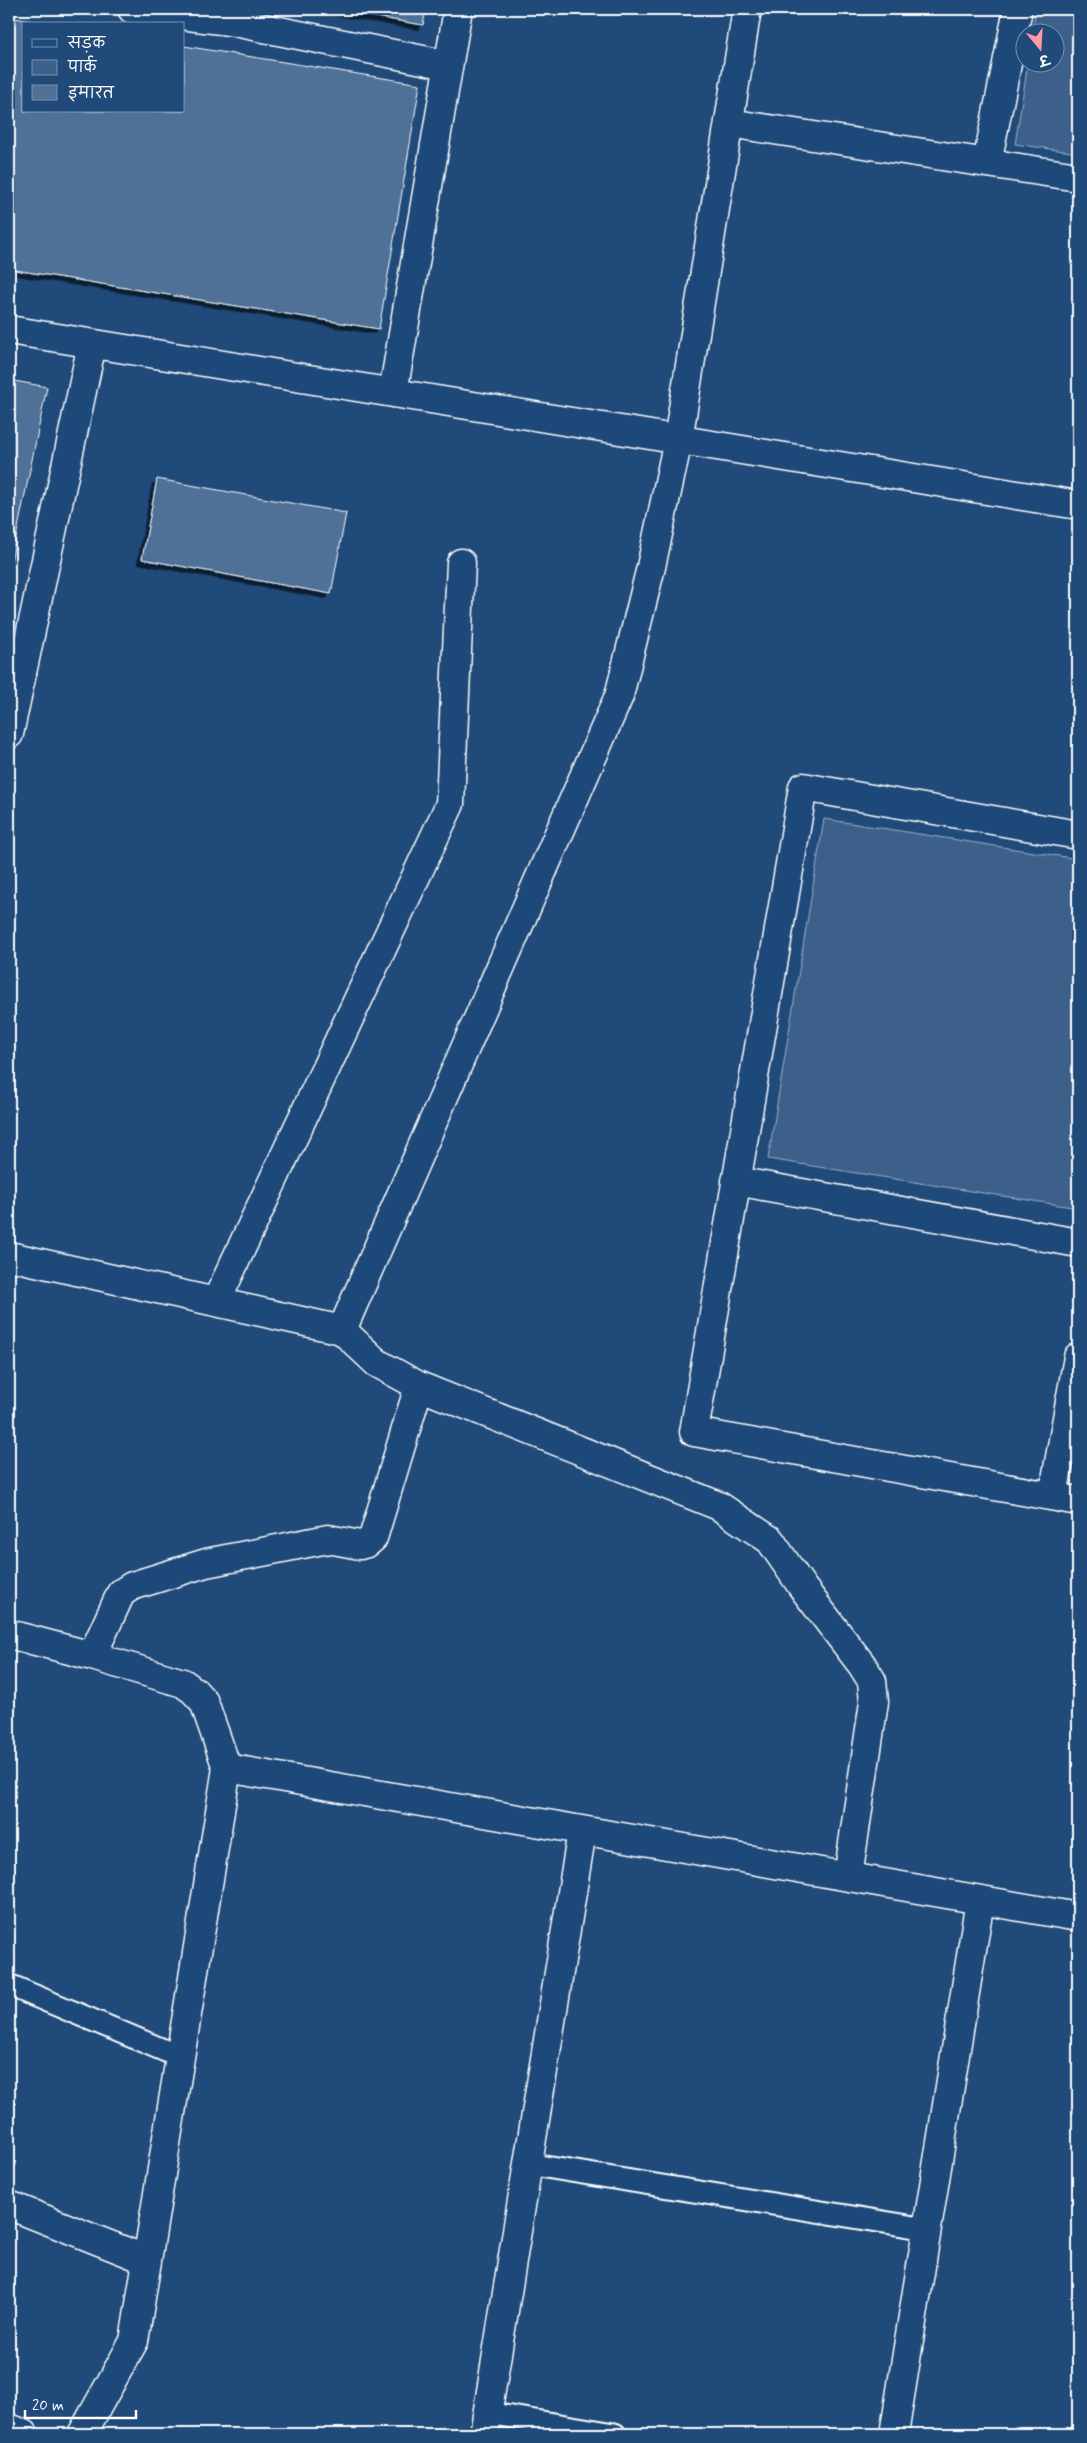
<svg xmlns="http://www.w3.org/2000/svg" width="1087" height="2443" font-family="Mynerve,'Playpen Sans Deva',sans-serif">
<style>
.green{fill:#3c618b;stroke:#9eb0c5}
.building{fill:#507197;stroke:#fff;filter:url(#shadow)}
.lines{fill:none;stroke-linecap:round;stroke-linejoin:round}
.service-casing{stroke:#fff;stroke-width:25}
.minor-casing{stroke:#fff;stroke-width:31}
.service{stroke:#1f4a7a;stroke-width:21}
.minor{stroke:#1f4a7a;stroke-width:28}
</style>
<defs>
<filter id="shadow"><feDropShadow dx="-4.5" dy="4.5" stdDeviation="0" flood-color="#0009"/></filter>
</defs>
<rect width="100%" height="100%" fill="#1f4a7a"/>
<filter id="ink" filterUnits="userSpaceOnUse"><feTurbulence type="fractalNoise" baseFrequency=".02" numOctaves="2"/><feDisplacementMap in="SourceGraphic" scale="10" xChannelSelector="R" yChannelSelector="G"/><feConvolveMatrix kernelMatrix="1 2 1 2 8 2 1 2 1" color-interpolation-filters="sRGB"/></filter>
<g filter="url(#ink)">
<path class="green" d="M 1036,9 L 1078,9 L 1078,153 L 1015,144 L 1028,63 L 1054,62 L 1054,32 L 1032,32 Z
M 824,819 L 1078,859 L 1078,1208 L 768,1159 Z"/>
<path class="building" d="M 328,9 L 426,9 L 423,25 Z
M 9,17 L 48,24 L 24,24 L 24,111 L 184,111 L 184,46 L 420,84 L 379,329 L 9,269 Z
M 9,380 L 47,387 L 9,572 Z
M 157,479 L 346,513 L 331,594 L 142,559 Z"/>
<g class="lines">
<defs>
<path id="service" d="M 9,1985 L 180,2057
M 527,2164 L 927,2229
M 487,2413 L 615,2434"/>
<path id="minor" d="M 132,9 L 229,21 L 448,65
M 729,123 L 1078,177
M 987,163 L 1018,9
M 9,330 L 1078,505
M 393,393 L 458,9
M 9,734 L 92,344
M 1078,835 L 803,787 L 694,1432 L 1078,1501
M 736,1181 L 1078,1243
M 9,1256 L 342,1330 L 377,1363 L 419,1386 L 719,1506 L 770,1540 L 803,1588 L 862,1665 L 872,1681 L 874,1702 L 848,1877
M 216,1302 L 450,804 L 461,563
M 342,1330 L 619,696 L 651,567 L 678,440 L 747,9
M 1053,1496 L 1078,1357
M 9,1634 L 92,1656 L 183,1683 L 194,1691 L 204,1702 L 227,1768 L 134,2341 L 82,2434
M 92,1656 L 121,1593 L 132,1586 L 206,1563 L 328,1539 L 360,1545 L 367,1543 L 373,1538 L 419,1386
M 227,1768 L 1078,1917
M 9,2205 L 147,2260
M 9,2428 L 24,2434
M 484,2434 L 582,1831
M 894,2434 L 980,1900"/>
</defs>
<use href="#service" class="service-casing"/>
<use href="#minor" class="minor-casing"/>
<use href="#service" class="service"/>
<use href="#minor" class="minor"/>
</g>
</g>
<rect width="1087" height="2443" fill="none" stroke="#1f4a7a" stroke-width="30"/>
<rect x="15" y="15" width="1057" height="2413" fill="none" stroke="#fff" stroke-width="2" filter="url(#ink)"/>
<rect x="22" y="22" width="162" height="90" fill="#1f4a7a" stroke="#7992af"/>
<rect x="32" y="39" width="25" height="8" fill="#1f4a7a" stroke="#7992af"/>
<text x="68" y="48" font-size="15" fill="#ffffff">सड़क</text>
<rect x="32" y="60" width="25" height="15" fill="#3c618b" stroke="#7992af"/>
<text x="68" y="72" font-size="15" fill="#ffffff">पार्क</text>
<rect x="32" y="85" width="25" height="15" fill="#507197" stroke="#7992af"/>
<text x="68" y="98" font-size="15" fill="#ffffff">इमारत</text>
<g transform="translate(1040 48) rotate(162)"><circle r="24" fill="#1f4a7a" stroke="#7992af"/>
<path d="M0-4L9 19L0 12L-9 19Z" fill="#ff9aa2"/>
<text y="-8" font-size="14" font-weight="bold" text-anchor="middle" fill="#ffffff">उ</text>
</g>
<path d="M25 2410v8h111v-8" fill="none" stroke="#ffffff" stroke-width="2.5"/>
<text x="32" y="2410" font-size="15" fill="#ffffff" stroke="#1f4a7a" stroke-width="4" paint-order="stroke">20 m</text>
</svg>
